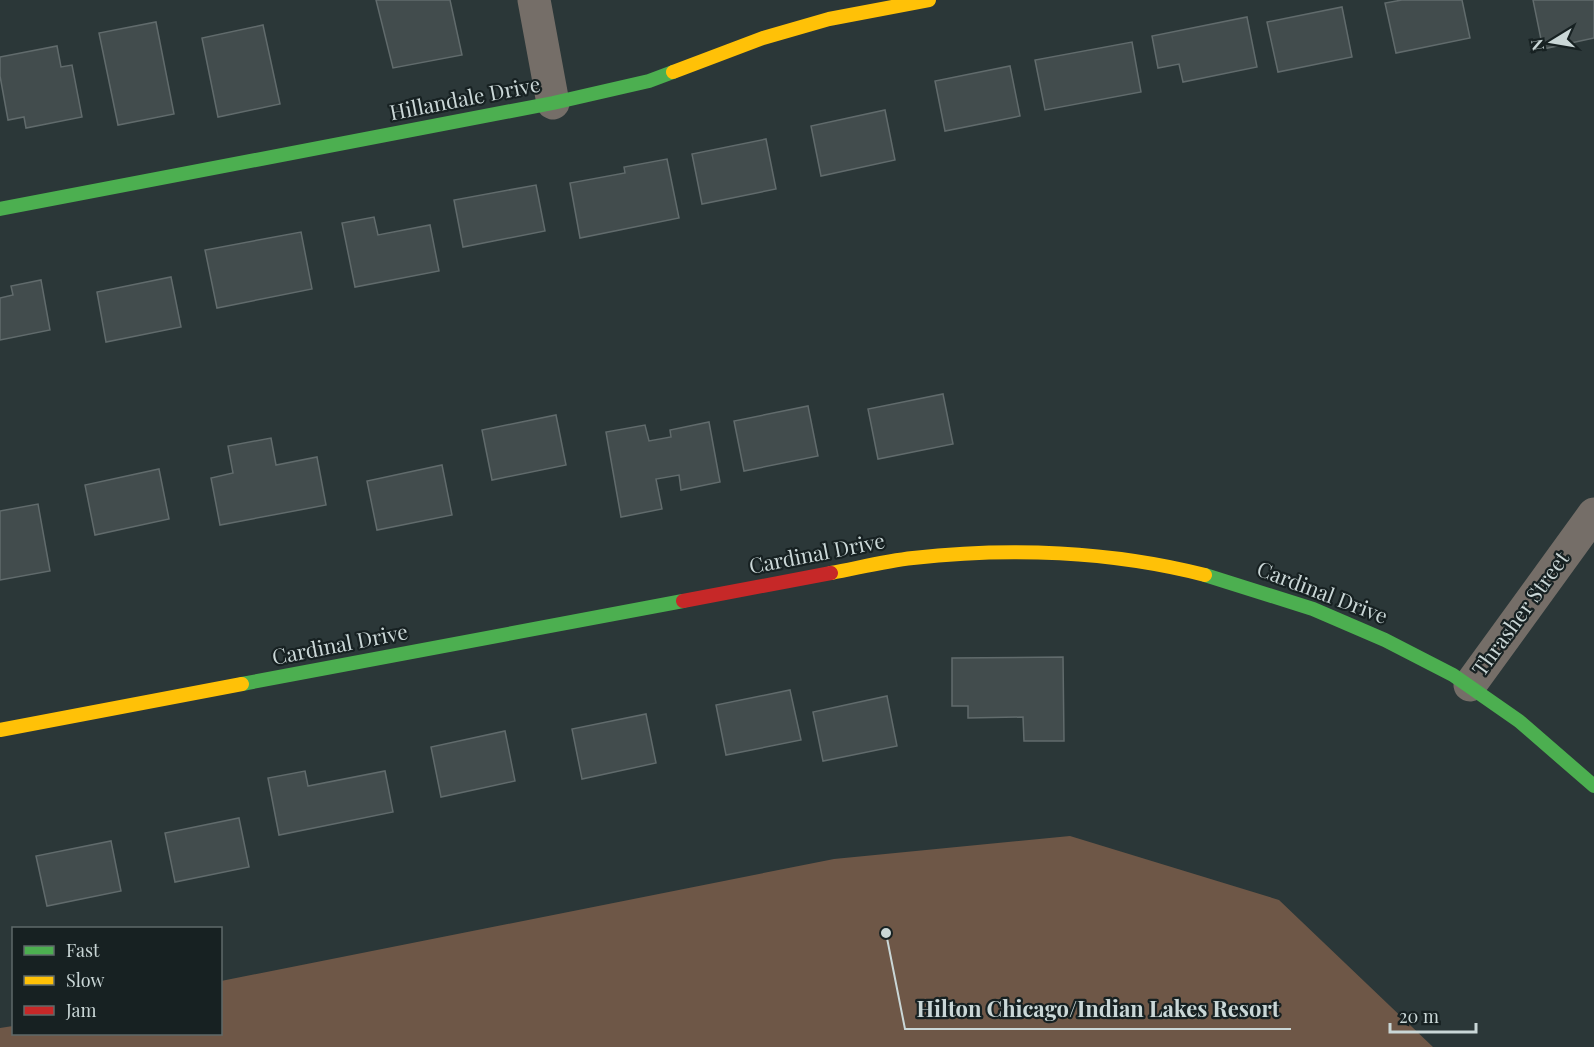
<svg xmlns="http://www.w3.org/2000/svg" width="1594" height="1047" font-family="'Playfair Display',serif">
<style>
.green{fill:#6e5747}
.building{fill:#424c4d;stroke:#616b6c;stroke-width:1.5}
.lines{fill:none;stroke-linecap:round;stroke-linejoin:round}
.street{stroke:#756e68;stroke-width:33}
.fast{stroke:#4caf50;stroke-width:14}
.slow{stroke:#ffc107;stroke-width:14}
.jam{stroke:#c62828;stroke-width:14}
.labels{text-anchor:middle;stroke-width:4.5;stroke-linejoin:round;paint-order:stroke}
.street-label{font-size:21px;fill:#cad7d7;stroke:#172122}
.leader{fill:none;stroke:#cad7d7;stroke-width:2}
.callout-dot{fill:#cad7d7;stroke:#172122;stroke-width:2}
.callout-label{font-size:22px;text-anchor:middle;font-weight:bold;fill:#cad7d7;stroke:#172122;stroke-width:4.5;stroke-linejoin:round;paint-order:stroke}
</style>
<rect width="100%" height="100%" fill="#2b3738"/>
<path class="green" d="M 1070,836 L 1279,900 L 1433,1047 L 0,1047 L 0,1028 L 13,1026 L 14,1034 L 220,1034 L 221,981 L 834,859 Z"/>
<path class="building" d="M 376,0 L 450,0 L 462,55 L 393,68 Z
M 1402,0 L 1462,0 L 1470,38 L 1396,53 L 1385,3 Z
M 1533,0 L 1594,0 L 1594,38 L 1543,49 Z
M 1342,7 L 1352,57 L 1278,72 L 1267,22 Z
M 1247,17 L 1257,67 L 1183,82 L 1179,64 L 1158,68 L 1152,36 Z
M 156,22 L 174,114 L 118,125 L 99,33 Z
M 263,25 L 280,104 L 218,117 L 202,38 Z
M 1132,42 L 1141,92 L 1045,110 L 1035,60 Z
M 57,46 L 61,67 L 72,65 L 82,117 L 26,128 L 24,117 L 8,120 L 0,76 L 0,57 Z
M 1010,66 L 1020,116 L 945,131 L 935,81 Z
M 885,110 L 895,160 L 821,176 L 811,126 Z
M 766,139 L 776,189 L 702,204 L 692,154 Z
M 667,159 L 679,218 L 580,238 L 570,183 L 625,173 L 624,167 Z
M 536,185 L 545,231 L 463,247 L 454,200 Z
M 374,217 L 378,235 L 430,225 L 439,271 L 355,287 L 342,223 Z
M 301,232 L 312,289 L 217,308 L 205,250 Z
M 171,277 L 181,327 L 106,342 L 97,292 Z
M 41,280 L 50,330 L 0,340 L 0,298 L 13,295 L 11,286 Z
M 943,394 L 953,444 L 878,459 L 868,409 Z
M 808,406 L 818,456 L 744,471 L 734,421 Z
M 556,415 L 566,465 L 492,480 L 482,430 Z
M 709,422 L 720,482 L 681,490 L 679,475 L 656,479 L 662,509 L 621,517 L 606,432 L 645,425 L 649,441 L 671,437 L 670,430 Z
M 271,438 L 276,465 L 317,457 L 326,505 L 220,525 L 211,478 L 233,473 L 228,446 Z
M 442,465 L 452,515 L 377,530 L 367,481 Z
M 159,469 L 169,519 L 95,535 L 85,485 Z
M 38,504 L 50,571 L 0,580 L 0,511 Z
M 1063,657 L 1064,741 L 1024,741 L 1023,717 L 968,718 L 968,706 L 952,706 L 952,658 Z
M 790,690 L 801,740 L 726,755 L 716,705 Z
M 887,696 L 897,746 L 823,761 L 813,712 Z
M 646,714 L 656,763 L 582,779 L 572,729 Z
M 505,731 L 515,781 L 441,797 L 431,747 Z
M 305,771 L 308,786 L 385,771 L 393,812 L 279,835 L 268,778 Z
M 239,818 L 249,867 L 175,882 L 165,833 Z
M 111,841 L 121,891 L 47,906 L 36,856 Z"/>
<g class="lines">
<path class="street" d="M 534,0 L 553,103
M 1470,685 L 1594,514"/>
<path class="fast" d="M 0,209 L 553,103 L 649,81 L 673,72
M 1205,575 L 1313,609 L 1385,640 L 1453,675 L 1519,721 L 1594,786
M 242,684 L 683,601"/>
<path class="slow" d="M 673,72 L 763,38 L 829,19 L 929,0
M 831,573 C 858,568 885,561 913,558 C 1009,547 1111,551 1205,575
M 0,730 L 242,684"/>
<path class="jam" d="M 683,601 L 831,573"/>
</g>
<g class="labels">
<g class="street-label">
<text transform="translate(465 99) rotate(-11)" y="7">Hillandale Drive</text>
<text transform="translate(817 554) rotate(-11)" y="7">Cardinal Drive</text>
<text transform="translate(1322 593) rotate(21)" y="7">Cardinal Drive</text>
<text transform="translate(1521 614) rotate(-54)" y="7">Thrasher Street</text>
<text transform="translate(340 645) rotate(-11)" y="7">Cardinal Drive</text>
</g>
</g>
<path class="leader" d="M886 933L905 1029H1291"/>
<circle class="callout-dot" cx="886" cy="933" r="6"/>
<g class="callout-label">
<text x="1098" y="1017">Hilton Chicago/Indian Lakes Resort</text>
</g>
<rect x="12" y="927" width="210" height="108" fill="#172122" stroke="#5f6a6a" stroke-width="1.5"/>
<rect x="24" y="946" width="30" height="9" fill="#4caf50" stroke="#5f6a6a" stroke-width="1.5"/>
<text x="66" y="957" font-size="18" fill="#cad7d7">Fast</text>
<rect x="24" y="976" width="30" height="9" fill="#ffc107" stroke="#5f6a6a" stroke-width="1.5"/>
<text x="66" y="987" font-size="18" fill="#cad7d7">Slow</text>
<rect x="24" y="1006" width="30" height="9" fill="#c62828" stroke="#5f6a6a" stroke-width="1.5"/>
<text x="66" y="1017" font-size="18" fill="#cad7d7">Jam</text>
<g transform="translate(1552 42) rotate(259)" stroke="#172122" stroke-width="4.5" paint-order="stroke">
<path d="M0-4.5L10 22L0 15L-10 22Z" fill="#cad7d7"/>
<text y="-9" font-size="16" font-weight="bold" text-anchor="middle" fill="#cad7d7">N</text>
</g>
<path d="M1390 1023v9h86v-9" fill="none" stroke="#cad7d7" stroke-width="3"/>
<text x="1399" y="1023" font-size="18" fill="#cad7d7" stroke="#172122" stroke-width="4.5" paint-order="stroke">20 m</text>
</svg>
